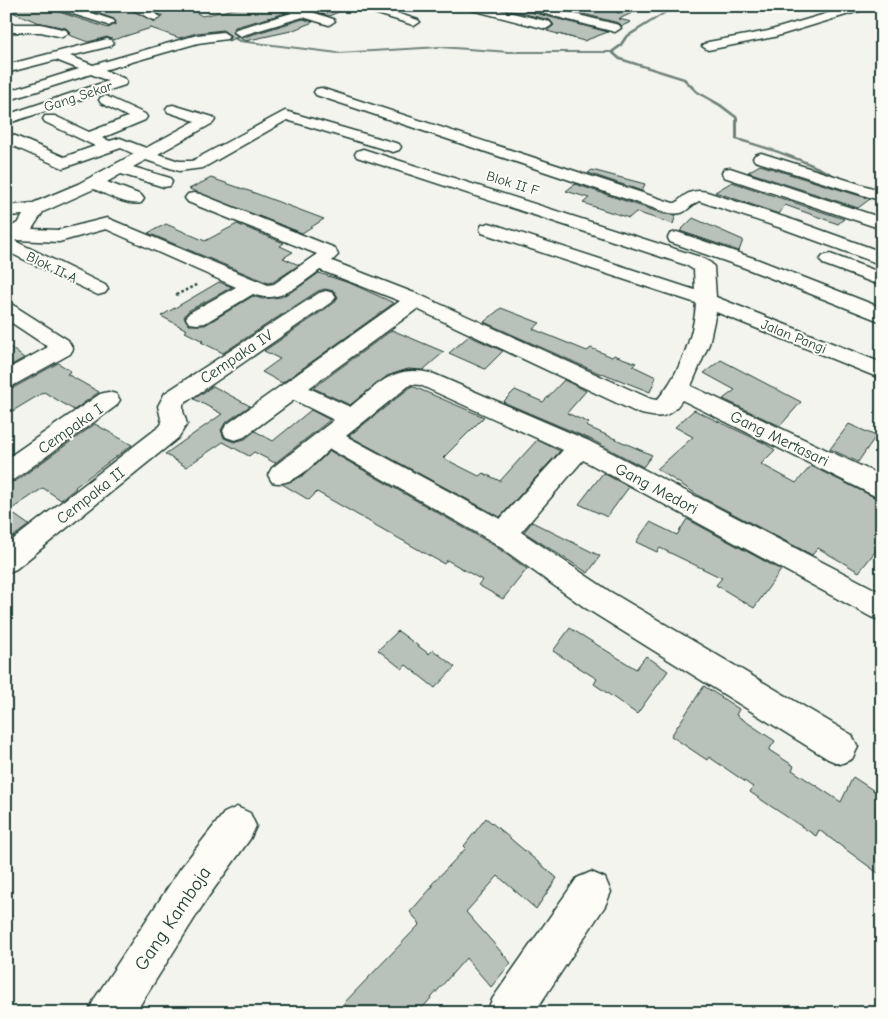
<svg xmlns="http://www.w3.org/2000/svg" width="888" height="1019" font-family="'Comic Neue',sans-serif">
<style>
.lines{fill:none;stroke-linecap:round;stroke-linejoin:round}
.stream{fill:#6e8179;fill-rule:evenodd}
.building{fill:#b9c1bb;stroke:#1f3d34}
.street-casing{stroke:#1f3d34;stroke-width:3}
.path-far1{stroke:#1f3d34;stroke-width:1;stroke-dasharray:2 2;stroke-linecap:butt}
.path{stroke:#1f3d34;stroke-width:2.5;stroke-dasharray:2.5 2.5;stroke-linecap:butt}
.street{fill:#fdfcf7;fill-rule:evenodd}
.labels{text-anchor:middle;stroke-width:4;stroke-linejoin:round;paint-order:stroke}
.far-street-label{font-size:14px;fill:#1f3d34;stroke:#fdfcf7}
.street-label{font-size:16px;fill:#1f3d34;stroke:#fdfcf7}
.near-street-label{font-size:19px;fill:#1f3d34;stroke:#fdfcf7}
</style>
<rect width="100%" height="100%" fill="#f4f4ef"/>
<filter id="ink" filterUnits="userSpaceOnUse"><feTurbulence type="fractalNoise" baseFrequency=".02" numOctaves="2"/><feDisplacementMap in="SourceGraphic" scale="10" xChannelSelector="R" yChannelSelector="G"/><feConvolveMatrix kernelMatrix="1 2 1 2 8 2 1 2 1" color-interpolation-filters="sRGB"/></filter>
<g filter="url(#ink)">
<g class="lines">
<path class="stream" d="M 674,6 L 677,6 L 627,38 L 621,47 L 614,52 L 621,58 L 685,78 L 698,91 L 721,104 L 738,117 L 738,138 C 774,149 810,160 842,179 L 842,181 L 840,181 C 807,162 771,150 735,140 L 735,118 L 719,106 L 696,93 L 683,80 L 619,60 L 611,53 L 509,53 L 440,48 L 338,54 L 239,42 L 230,37 L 204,29 L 205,28 L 232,35 L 240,40 L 338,52 L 440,46 L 509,51 L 611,51 L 619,45 L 625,36 Z
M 79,30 L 78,32 L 6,34 L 6,32 Z"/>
</g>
<path class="building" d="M 17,6 L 51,6 L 53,10 L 108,28 L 116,24 L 114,19 L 77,6 L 124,6 L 155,22 L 163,16 L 145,6 L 186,6 L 202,16 L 247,6 L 278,6 L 280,11 L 286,13 L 235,27 L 232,32 L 241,38 L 303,19 L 313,22 L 291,31 L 245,41 L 238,37 L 228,41 L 231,36 L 223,30 L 197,33 L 179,38 L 151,28 L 113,40 L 107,37 L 88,42 L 69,35 L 70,32 L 66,28 L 37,22 L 9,11 Z
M 301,6 L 350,6 L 350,7 L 329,16 Z
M 492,6 L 520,6 L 523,10 L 608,32 L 584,41 L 547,31 L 554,25 L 550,20 Z
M 551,6 L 605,6 L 618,13 L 626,10 L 626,6 L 647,6 L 619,19 L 631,22 L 622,26 L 619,23 Z
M 760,165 L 870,199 L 858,208 L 748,172 Z
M 592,170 L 645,184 L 642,191 L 588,173 Z
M 211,178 L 252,192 L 324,219 L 302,233 L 189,189 Z
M 732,182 L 844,219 L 838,224 L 785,205 L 779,214 L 715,192 Z
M 575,184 L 664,214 L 676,215 L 673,224 L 636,212 L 629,218 L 604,210 L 583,203 L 589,198 L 566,191 Z
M 693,218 L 743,240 L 739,251 L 680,231 Z
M 166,224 L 205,241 L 237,224 L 284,243 L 280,246 L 293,252 L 283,258 L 299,265 L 273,282 L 268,283 L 148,233 Z
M 319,273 L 352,284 L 394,303 L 282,383 L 262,372 L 280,359 L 264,351 L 334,303 L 338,297 L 334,291 L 325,289 L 318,291 L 223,353 L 201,342 L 203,341 L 185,332 L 187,330 L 161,316 L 219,282 L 232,287 L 188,311 L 184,317 L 189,325 L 205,325 L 253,296 L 262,299 L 281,297 L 298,288 Z
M 501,308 L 540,323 L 533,329 L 587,351 L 591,348 L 612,357 L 614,355 L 636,363 L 633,366 L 656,377 L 650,392 L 602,373 L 601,374 L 484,322 Z
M 392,330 L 444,352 L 423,370 L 408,369 L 387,376 L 350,405 L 313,388 Z
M 469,336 L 503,351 L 485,369 L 449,353 Z
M 6,344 L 24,358 L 6,368 Z
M 721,360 L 801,402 L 780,426 L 723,399 L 735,390 L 704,373 Z
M 58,363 L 71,371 L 67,374 L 99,392 L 74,410 L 44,392 L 6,415 L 6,389 L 15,387 Z
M 564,380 L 586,391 L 567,413 L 589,423 L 586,426 L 652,455 L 643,467 L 590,439 L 503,402 L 515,390 L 543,402 Z
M 213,386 L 250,406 L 225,423 L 221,430 L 224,438 L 234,442 L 245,439 L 255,431 L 273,441 L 311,410 L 330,420 L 275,463 L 254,452 L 249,456 L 223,442 L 186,467 L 165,454 L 222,414 L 194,399 Z
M 412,386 L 484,417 L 443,458 L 479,476 L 483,473 L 500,481 L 537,440 L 560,451 L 500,517 L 349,436 Z
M 694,410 L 764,443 L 775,450 L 761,464 L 796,483 L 811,466 L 882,501 L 882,543 L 859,572 L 818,548 L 812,555 L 701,497 L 657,469 L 693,437 L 675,427 Z
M 95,424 L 132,445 L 75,487 L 76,488 L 61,500 L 43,488 L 9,511 L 29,525 L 6,542 L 6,483 L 16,481 Z
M 849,424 L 876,436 L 858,462 L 830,449 Z
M 330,451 L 492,544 L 527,569 L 503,599 L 478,585 L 482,580 L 447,560 L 444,564 L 317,492 L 309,500 L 282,484 L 304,475 Z
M 603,473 L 629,487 L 607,517 L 579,504 Z
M 687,519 L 781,570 L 754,608 L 716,585 L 722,578 L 660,548 L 657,552 L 636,542 L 650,522 L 677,535 Z
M 532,522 L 600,556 L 588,573 L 524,532 Z
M 570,628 L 636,669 L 646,656 L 668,671 L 637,714 L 594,684 L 597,679 L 553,651 Z
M 398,631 L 429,654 L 433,650 L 455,667 L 435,688 L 406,665 L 402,669 L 378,650 Z
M 704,686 L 739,709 L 736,715 L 775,741 L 769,750 L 794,766 L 792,770 L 841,802 L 853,777 L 882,796 L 882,876 L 819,830 L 816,836 L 772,807 L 750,792 L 753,787 L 709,757 L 707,760 L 671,736 Z
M 486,818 L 557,878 L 536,909 L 498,876 L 466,912 L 511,963 L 491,987 L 466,958 L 418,1013 L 351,1013 L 344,1003 L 420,924 L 410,912 L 433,886 L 431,885 L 466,848 L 464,846 Z"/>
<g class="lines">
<defs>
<path id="street" d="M 6,6 L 15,6 L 6,10 Z
M 53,6 L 70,6 L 113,20 L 115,22 L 109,26 L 105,24 L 54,8 Z
M 126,6 L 141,6 L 161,17 L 155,20 L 151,19 Z
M 280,6 L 294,6 L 333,19 L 335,21 L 329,25 L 303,17 L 240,36 L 234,32 L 236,29 L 292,13 L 281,9 Z
M 357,6 L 375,6 L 418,20 L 420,22 L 414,26 L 410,24 L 358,8 Z
M 463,6 L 483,6 L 550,22 L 552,25 L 546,29 L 464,8 Z
M 522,6 L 542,6 L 619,25 L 621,28 L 615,32 L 523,8 Z
M 607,6 L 623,6 L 625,8 L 619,11 Z
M 852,6 L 870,6 L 869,8 L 774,37 L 708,50 L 702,46 L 708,42 L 768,31 Z
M 6,24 L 41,24 L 66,30 L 68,33 L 62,37 L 41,32 L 6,32 Z
M 223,32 L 229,36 L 227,39 L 198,43 L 104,70 L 125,79 L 127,82 L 125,85 L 6,124 L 6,115 L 108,81 L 91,74 L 6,101 L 6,92 L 79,69 L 56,60 L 6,73 L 6,65 L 107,39 L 111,40 L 113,43 L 111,46 L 70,56 L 93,65 L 197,35 Z
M 321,88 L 673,203 L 676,203 C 686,193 693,189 707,192 L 796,221 L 882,252 L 882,265 L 784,229 L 699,201 C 684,209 687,217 665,212 L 316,95 L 314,92 L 316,89 Z
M 106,96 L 145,114 L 147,117 L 145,120 L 102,138 L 110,141 L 120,138 L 146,148 L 195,121 L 168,112 L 166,109 L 168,106 L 173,105 L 213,117 L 215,120 L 213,123 L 158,154 L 179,161 L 192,161 L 285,111 L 399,144 L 401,147 L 399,150 L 393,152 L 287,120 L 203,168 L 179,171 L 146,160 L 133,167 L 170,178 L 172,182 L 170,186 L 164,187 L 121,174 L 107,182 L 141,195 L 144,199 L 141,203 C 127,206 108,195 94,189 L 43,212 L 32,229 L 59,230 L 107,218 L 268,285 L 274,284 L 317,254 L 188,202 L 185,198 L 188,194 L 194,193 L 200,194 L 335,248 L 338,255 L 332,261 L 422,296 L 651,399 L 657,400 C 679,375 694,337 696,303 L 482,233 L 480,229 L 482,225 L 489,223 L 496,225 L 695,290 L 694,270 L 686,265 L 357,157 L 355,154 L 357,151 L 363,149 L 700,257 L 711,263 L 714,267 L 716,297 L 882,363 L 882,379 L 716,312 L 709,344 L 691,386 L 882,476 L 882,498 L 873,495 L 682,400 C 669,419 660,419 638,413 L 417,309 L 309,388 L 350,407 C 379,384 394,363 434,374 L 589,441 L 882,593 L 882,621 L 871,617 L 583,460 L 521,532 L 609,591 L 852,735 L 858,747 L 852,759 L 840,764 L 828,759 L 587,609 L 493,542 L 330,449 C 314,463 294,488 272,482 L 268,475 L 272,468 L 334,420 L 294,400 L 244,437 L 235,440 L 226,437 L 223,431 L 226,425 L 400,301 L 320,270 C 300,284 279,305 253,294 L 205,323 L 197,324 L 189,323 L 186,318 L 189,313 L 236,287 L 106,229 L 59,242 L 17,240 L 15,241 L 105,285 L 108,289 L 105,293 L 98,295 L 6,251 L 6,230 L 19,222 L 23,215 L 6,216 L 6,206 L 33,203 L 78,184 L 134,154 L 121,148 L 63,168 L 6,143 L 6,132 L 64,157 L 95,146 L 45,122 L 43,119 L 45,116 L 55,116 L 89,132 L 128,117 L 101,103 L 99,100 L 101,97 ZM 411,384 L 420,385 L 563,450 L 500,519 L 346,436 Z
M 761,153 L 882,191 L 882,201 L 755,161 L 753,158 L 755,155 Z
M 730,168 L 882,218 L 882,229 L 724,177 L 722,173 L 724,169 Z
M 677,232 L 759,260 L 882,308 L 882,322 L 745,268 L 670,242 L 668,238 L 670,234 Z
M 830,254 L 882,273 L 882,286 L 823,264 L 820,260 L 823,256 Z
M 326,291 L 333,293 L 336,297 L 333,301 L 183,404 L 183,411 L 187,424 L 178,438 L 16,569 L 6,573 L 6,545 L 160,426 L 162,423 L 158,406 L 165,393 L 319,293 Z
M 6,303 L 13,305 L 68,340 L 73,349 L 70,354 L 14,385 L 6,387 L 6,370 L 48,347 L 6,319 Z
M 108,392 L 116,394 L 120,400 L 116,406 L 15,479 L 6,481 L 6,459 L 100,394 Z
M 237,807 L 250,813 L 256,826 L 250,839 L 208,897 L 135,1013 L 88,1013 L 95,998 L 180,869 L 224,813 Z
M 591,872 L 605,878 L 611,892 L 605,906 L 534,1013 L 486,1013 L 493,998 L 577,878 Z"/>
</defs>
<use href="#street" class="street-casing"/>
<path class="path-far1" d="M 438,6 L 454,10
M 557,34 L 574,38"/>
<path class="path" d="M 176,295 L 198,284"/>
<use href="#street" class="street"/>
</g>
</g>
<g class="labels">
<g class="far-street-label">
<text transform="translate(78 96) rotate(-18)" y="5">Gang Sekar</text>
<text transform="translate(513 183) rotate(17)" y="5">Blok II F</text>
<text transform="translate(52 267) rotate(26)" y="5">Blok II A</text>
<text transform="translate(794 336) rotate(22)" y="5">Jalan Pangi</text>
</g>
<g class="street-label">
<text transform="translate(236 356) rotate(-34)" y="6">Cempaka IV</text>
<text transform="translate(70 428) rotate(-35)" y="6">Cempaka I</text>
<text transform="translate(780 438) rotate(26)" y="6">Gang Mertasari</text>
<text transform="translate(657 488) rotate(28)" y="6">Gang Medori</text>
<text transform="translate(90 495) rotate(-38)" y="6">Cempaka II</text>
</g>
<g class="near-street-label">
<text transform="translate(172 918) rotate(-56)" y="7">Gang Kamboja</text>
</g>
</g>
<rect width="888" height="1019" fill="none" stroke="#fdfcf7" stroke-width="25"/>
<rect x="12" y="12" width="863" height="994" fill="none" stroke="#1f3d34" stroke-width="2" filter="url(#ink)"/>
</svg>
